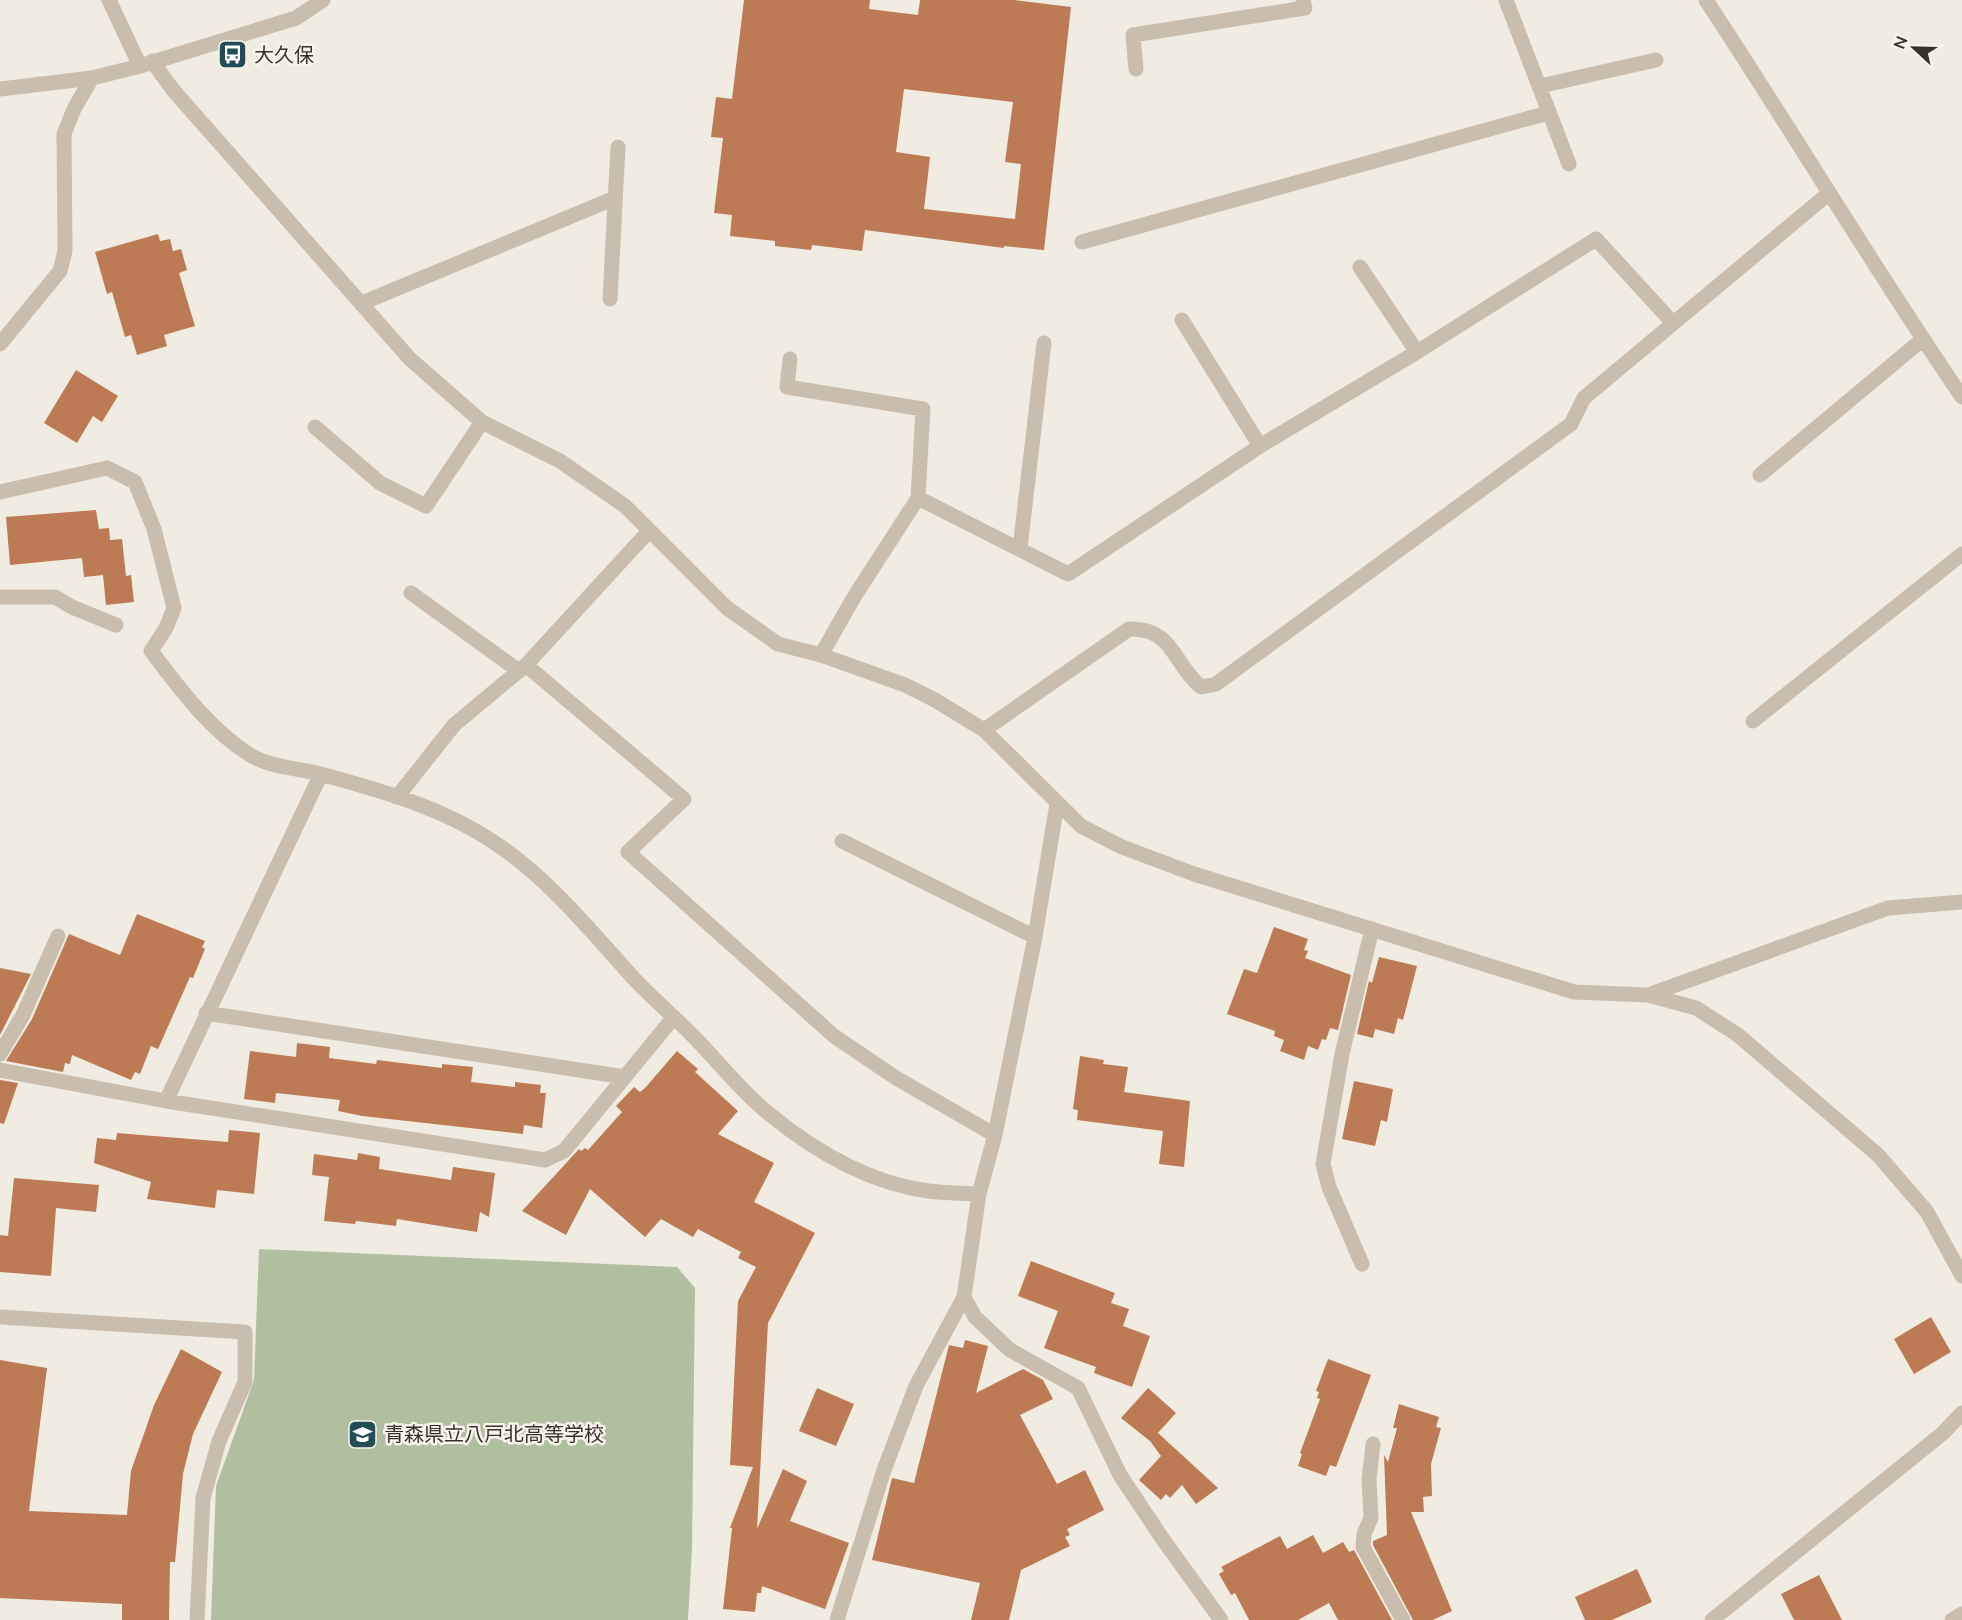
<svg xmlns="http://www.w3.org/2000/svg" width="1962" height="1620" font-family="'Nunito Sans','Noto Sans JP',sans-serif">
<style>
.green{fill:#b1bfa1}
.building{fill:#bc7b54;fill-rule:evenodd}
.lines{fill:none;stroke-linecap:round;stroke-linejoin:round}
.service{stroke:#c9bdad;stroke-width:15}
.minor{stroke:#c9bdad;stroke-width:15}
.tertiary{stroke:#c9bdad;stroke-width:15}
.labels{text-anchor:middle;stroke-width:5;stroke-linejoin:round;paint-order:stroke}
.poi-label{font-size:20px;fill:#38312b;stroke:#f9f5ed;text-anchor:start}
</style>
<rect width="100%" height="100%" fill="#f1ece1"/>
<path class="green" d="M 259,1249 L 677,1267 L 695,1288 L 692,1549 L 688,1620 L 211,1620 L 216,1486 L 254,1380 Z"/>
<path class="building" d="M 744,0 L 870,0 L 869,9 L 918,15 L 920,0 L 1015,0 L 1071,7 L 1044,250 L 1004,246 L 1004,248 L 865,230 L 862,251 L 812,245 L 811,250 L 775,246 L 775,241 L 730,236 L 732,215 L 714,213 L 723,138 L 711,137 L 716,97 L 732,99 ZM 904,89 L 1013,102 L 1005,162 L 1021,164 L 1015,219 L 924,209 L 930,157 L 896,152 Z
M 158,234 L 160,241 L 170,239 L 173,251 L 181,249 L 187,270 L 179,273 L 195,326 L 164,335 L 167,346 L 137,355 L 131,335 L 125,337 L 112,292 L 107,294 L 95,252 Z
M 76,370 L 118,396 L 102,422 L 93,416 L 77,443 L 44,423 Z
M 96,510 L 99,529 L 109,528 L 110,540 L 122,539 L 126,576 L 131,575 L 134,602 L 106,605 L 103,575 L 84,577 L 82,558 L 10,565 L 6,517 Z
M 137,914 L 205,941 L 202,947 L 205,949 L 193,978 L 190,977 L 158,1049 L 151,1046 L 140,1074 L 135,1072 L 131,1080 L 72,1055 L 70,1064 L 65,1063 L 63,1072 L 6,1061 L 32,1019 L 69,934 L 120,955 Z
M 1274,927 L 1308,939 L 1304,950 L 1308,951 L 1305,958 L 1351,975 L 1338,1030 L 1330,1028 L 1326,1040 L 1322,1039 L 1318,1050 L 1308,1046 L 1304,1060 L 1280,1051 L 1284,1040 L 1274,1036 L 1275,1031 L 1227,1014 L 1244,969 L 1257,973 Z
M 1379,957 L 1417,966 L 1403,1020 L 1398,1018 L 1394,1034 L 1375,1029 L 1373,1038 L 1357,1034 L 1369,981 L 1372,983 Z
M 0,968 L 31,974 L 0,1035 Z
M 297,1043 L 330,1047 L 329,1058 L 376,1064 L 377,1060 L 442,1068 L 442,1064 L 473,1067 L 471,1082 L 515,1087 L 515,1082 L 541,1085 L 540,1093 L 546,1093 L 542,1128 L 524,1125 L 523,1134 L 362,1116 L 338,1111 L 340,1100 L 276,1093 L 275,1103 L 244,1099 L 250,1051 L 296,1057 Z
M 677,1051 L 698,1069 L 695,1072 L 738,1111 L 718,1134 L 774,1163 L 754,1202 L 815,1233 L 768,1323 L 757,1529 L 783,1469 L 807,1481 L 790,1521 L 849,1543 L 825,1609 L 762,1586 L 761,1593 L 757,1593 L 755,1612 L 723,1609 L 732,1528 L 730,1528 L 753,1467 L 730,1465 L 738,1301 L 756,1267 L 738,1258 L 741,1252 L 698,1229 L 693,1237 L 661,1219 L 645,1237 L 590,1189 L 566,1235 L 522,1211 L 579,1149 L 581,1151 L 585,1148 L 588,1150 L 622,1112 L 616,1106 L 634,1087 L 640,1092 L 645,1088 Z
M 1080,1056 L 1104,1060 L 1103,1064 L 1128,1067 L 1124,1092 L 1190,1101 L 1184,1167 L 1159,1164 L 1163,1131 L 1077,1120 L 1078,1110 L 1073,1109 Z
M 0,1080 L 18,1083 L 4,1124 L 0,1123 Z
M 1354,1081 L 1393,1089 L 1387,1122 L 1381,1120 L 1375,1146 L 1342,1139 Z
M 229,1130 L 260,1133 L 254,1194 L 217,1190 L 215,1208 L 147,1199 L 151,1182 L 94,1163 L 97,1138 L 116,1140 L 117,1133 L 228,1142 Z
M 358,1153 L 380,1157 L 379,1169 L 451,1180 L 453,1167 L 495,1173 L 489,1217 L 480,1212 L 477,1232 L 397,1219 L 396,1226 L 356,1221 L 355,1224 L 324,1221 L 329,1177 L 312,1175 L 314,1154 L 357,1160 Z
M 14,1178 L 99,1185 L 96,1212 L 56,1208 L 51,1276 L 0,1272 L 0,1235 L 8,1236 Z
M 1031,1261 L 1115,1293 L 1111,1303 L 1129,1309 L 1123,1326 L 1150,1336 L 1132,1387 L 1094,1373 L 1096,1367 L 1044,1348 L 1058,1311 L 1018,1296 Z
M 1931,1317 L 1951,1352 L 1914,1374 L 1894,1339 Z
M 965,1340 L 988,1346 L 976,1393 L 1023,1369 L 1043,1380 L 1053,1399 L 1020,1415 L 1057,1484 L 1085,1470 L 1104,1510 L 1067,1529 L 1070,1535 L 1065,1537 L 1070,1546 L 1021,1570 L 1009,1620 L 971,1620 L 980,1583 L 872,1560 L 892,1478 L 914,1483 L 949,1345 L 963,1348 Z
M 181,1349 L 222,1372 L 193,1434 L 183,1474 L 175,1562 L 170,1562 L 169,1620 L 122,1620 L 122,1604 L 0,1598 L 0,1360 L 47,1368 L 29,1511 L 127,1515 L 131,1471 L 154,1405 Z
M 1328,1359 L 1371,1375 L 1336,1467 L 1330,1465 L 1326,1476 L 1298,1466 L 1302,1454 L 1300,1453 L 1320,1399 L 1317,1398 L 1319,1392 L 1316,1391 Z
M 817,1388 L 854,1404 L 836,1446 L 799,1431 Z
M 1148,1388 L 1176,1413 L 1156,1435 L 1158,1433 L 1218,1488 L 1196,1504 L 1182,1485 L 1170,1498 L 1166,1494 L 1161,1500 L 1139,1480 L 1161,1456 L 1150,1441 L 1121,1418 Z
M 1399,1404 L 1439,1417 L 1436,1427 L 1441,1428 L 1431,1464 L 1432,1496 L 1423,1497 L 1424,1512 L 1411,1512 L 1452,1611 L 1433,1620 L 1413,1620 L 1373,1545 L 1373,1541 L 1387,1535 L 1384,1455 L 1388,1462 L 1397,1428 L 1393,1428 Z
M 1313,1535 L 1323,1553 L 1343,1542 L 1349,1552 L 1354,1550 L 1392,1620 L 1338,1620 L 1329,1603 L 1298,1620 L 1249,1620 L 1235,1593 L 1231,1595 L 1219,1574 L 1224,1571 L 1221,1567 L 1280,1536 L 1287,1549 Z
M 1637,1569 L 1652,1602 L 1612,1620 L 1585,1620 L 1575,1597 Z
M 1819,1575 L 1842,1620 L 1794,1620 L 1781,1594 Z"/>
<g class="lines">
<path class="service" d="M 0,1317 L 245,1332 L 245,1382 L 219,1441 L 203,1498 L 197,1620"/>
<path class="minor" d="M 109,0 L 140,66
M 1506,0 L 1569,164
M 1706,0 C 1793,132 1873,267 1962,397
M 152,61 L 173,90 L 410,359 L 482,422 L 560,461 L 625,506 L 727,608 L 778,644 L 821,655 L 905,685 L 935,700 L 984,730 L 1081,826 L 1122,847 L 1194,874 L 1574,992 L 1648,995 L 1696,1008 L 1738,1035 L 1878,1155 L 1927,1212 L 1962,1276
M 1136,69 L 1133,35 L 1305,8 L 1303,0
M 1540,86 L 1656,60
M 1082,242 L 1548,113
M 1360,267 L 1417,352
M 610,299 L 618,147
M 362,303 L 615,198
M 1182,320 L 1260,446
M 0,344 L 60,271 L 65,251 L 64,134 L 74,109 L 92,78
M 790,359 L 787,387 L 923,409 L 918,498 L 854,597 L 821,655
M 315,427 L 380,483 L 426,506 L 482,422
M 1760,475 L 1923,339
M 0,492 L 107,468 L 135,482 L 154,529 L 174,608 L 166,628 L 151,651 C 179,688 210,730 250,755 C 272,768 299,768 324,775 C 383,791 443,808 495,843 C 546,877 586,925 627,971 C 648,995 674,1016 696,1039 C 720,1064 742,1092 768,1113 C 813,1150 869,1183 928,1191 C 944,1193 962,1193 979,1194
M 918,498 L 1068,574 L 1260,446 L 1417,352 L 1596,239 L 1673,323
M 1020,548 L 1044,343
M 411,593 L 519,671
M 0,597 L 55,597 L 72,607 L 116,625
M 526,665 L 684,799 L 628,852 L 834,1036 L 896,1078 L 995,1135
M 1753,721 L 1962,554
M 984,730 L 1129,629 C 1174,628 1172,663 1201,687 L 1216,684 L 1571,424 L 1584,398 L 1828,194
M 397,797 L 454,725 L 526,665 L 649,531
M 842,841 L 1035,937
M 1648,995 L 1888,908 L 1962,902
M 206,1013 L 625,1077
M 0,1054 L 23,1015 L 58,936
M 0,1070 L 166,1101 L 545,1160 L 564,1151 L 674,1017
M 166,1101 L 321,774
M 1362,1264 L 1329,1187 L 1323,1164 L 1342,1054 L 1372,929
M 964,1297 L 975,1317 L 1010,1350 L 1078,1388 L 1120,1475 L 1162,1538 L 1221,1620
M 1373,1444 L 1369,1480 L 1371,1518 L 1364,1534 L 1363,1547 L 1403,1620
M 837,1620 L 884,1470 L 916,1386 L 964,1297 L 979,1194 L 995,1135 L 1035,937 L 1057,804
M 1712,1620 L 1943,1433 L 1962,1413
M 1952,1620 L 1962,1614"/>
<path class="tertiary" d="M 0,89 L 92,78 L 140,66 L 296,18 L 323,0"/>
</g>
<defs>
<symbol id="bus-square" viewBox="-11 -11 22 22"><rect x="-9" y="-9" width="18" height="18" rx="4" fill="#244c56" stroke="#f9f5ed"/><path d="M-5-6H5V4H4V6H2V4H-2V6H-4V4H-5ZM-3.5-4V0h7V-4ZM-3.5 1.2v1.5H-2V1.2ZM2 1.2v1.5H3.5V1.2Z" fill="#fff"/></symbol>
<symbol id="school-square" viewBox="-11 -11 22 22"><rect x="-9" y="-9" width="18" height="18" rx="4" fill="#244c56" stroke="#f9f5ed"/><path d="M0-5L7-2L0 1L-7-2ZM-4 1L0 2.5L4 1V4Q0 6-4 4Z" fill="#fff"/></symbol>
</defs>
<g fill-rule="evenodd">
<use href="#bus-square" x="216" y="38" width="33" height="33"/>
<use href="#school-square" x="346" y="1418" width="33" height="33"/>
</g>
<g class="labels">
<g class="poi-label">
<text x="254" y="62">大久保</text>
<text x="384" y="1441">青森県立八戸北高等学校</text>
</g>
</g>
<g transform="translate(1914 48) rotate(292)" stroke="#f9f5ed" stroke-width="4.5" paint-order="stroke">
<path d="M0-4.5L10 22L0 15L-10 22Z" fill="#38312b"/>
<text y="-9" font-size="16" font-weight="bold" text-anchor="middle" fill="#38312b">N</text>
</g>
</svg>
